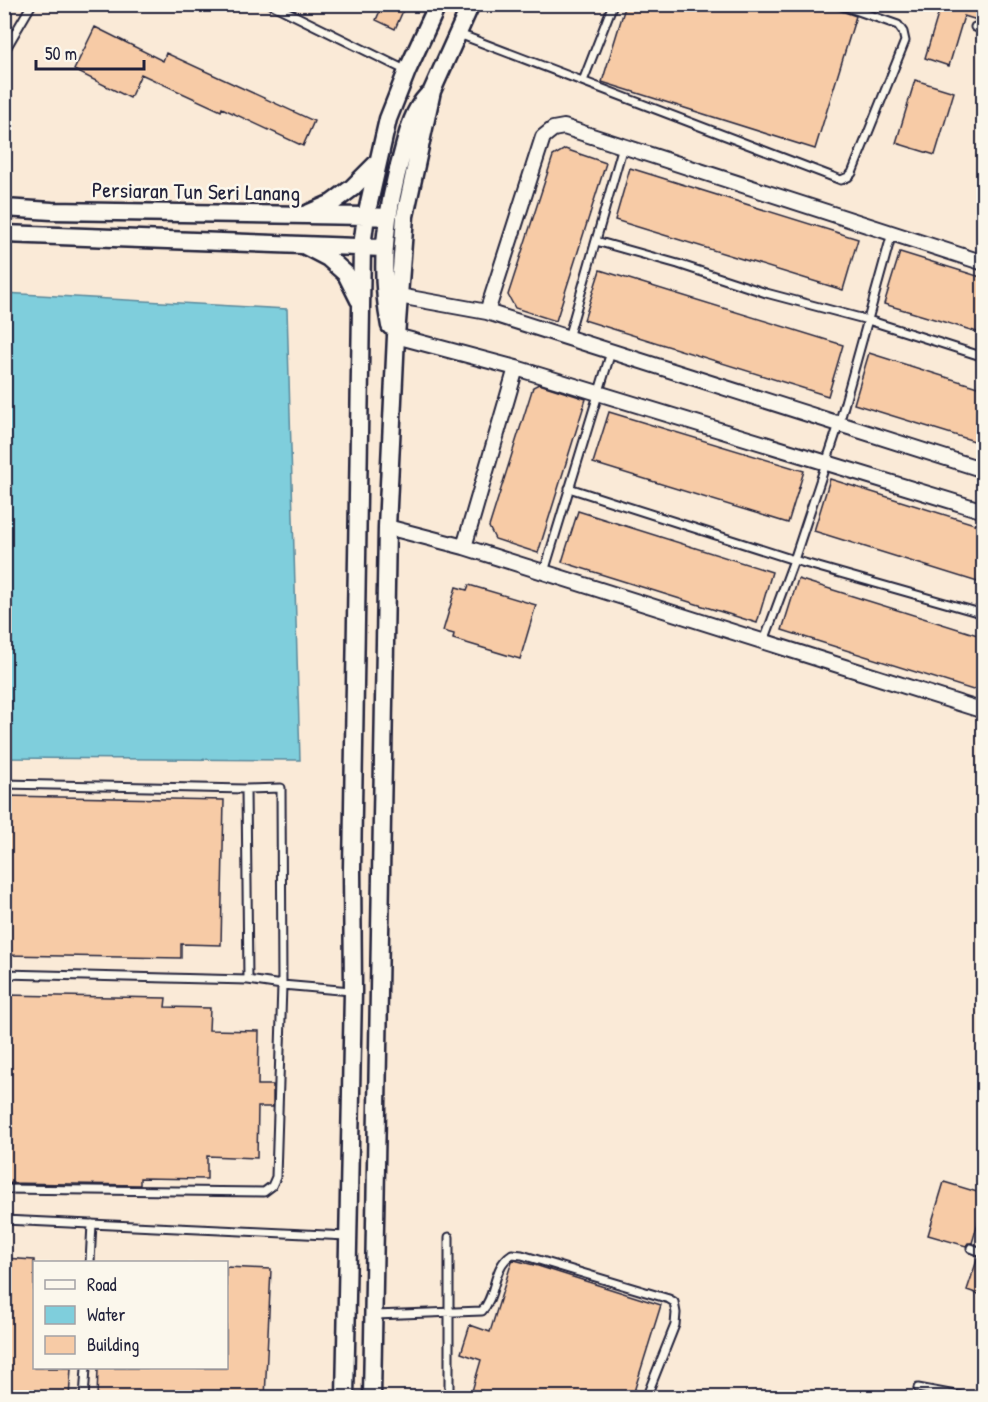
<svg xmlns="http://www.w3.org/2000/svg" width="988" height="1402" font-family="'Patrick Hand',sans-serif">
<style>
.built{fill:#faead7;fill-rule:evenodd}
.water{fill:#7fcedc;stroke:#5a899c;stroke-width:1.5}
.building{fill:#f7cba6;stroke:#22223b;stroke-width:1.5}
.lines{fill:none;stroke-linecap:round;stroke-linejoin:round}
.service-casing{stroke:#22223b;stroke-width:11}
.minor-casing{stroke:#22223b;stroke-width:18}
.tertiary-casing{stroke:#22223b;stroke-width:21}
.service{stroke:#fbf7ec;stroke-width:7}
.minor{stroke:#fbf7ec;stroke-width:14}
.tertiary{stroke:#fbf7ec;stroke-width:16}
.labels{text-anchor:middle;stroke-width:5;stroke-linejoin:round;paint-order:stroke}
.street-label{font-size:22px;fill:#22223b;stroke:#fbf7ec}
</style>
<rect width="100%" height="100%" fill="#fbf7ec"/>
<filter id="ink" filterUnits="userSpaceOnUse"><feTurbulence type="fractalNoise" baseFrequency=".0167" numOctaves="2"/><feDisplacementMap in="SourceGraphic" scale="12" xChannelSelector="R" yChannelSelector="G"/><feConvolveMatrix kernelMatrix="1 2 1 2 8 2 1 2 1" color-interpolation-filters="sRGB"/></filter>
<g filter="url(#ink)">
<path class="built" d="M 5,5 L 983,5 L 983,1397 L 5,1398 ZM 34,1262 L 226,1262 L 226,1368 L 34,1368 Z"/>
<path class="water" d="M 4,293 L 287,309 L 300,760 L 5,758 Z"/>
<path class="building" d="M 383,4 L 406,4 L 395,29 L 376,20 Z
M 626,4 L 832,4 L 836,9 L 856,16 L 815,149 L 602,82 Z
M 937,4 L 984,4 L 984,22 L 964,16 L 949,66 L 925,58 L 940,8 L 937,7 Z
M 95,27 L 163,61 L 166,53 L 314,121 L 303,146 L 222,108 L 221,111 L 141,74 L 130,98 L 74,70 Z
M 915,80 L 954,92 L 935,155 L 896,143 Z
M 565,149 L 606,163 L 556,321 L 515,308 L 508,295 L 553,156 Z
M 630,168 L 858,239 L 843,290 L 615,220 Z
M 900,252 L 984,278 L 984,334 L 884,304 Z
M 600,270 L 843,345 L 828,396 L 584,320 Z
M 869,353 L 984,389 L 984,444 L 854,404 Z
M 539,384 L 586,399 L 538,553 L 495,539 L 489,527 L 533,387 Z
M 609,412 L 804,471 L 788,523 L 593,463 Z
M 830,479 L 984,527 L 984,584 L 814,531 Z
M 578,511 L 772,572 L 757,623 L 562,562 Z
M 798,579 L 984,637 L 984,674 L 980,686 L 973,690 L 782,630 Z
M 469,585 L 536,605 L 520,659 L 453,639 L 454,634 L 443,631 L 456,587 L 467,590 Z
M 4,796 L 224,800 L 221,945 L 181,944 L 181,958 L 4,955 Z
M 4,995 L 166,998 L 165,1007 L 210,1008 L 209,1030 L 259,1031 L 258,1085 L 273,1085 L 273,1107 L 258,1107 L 257,1158 L 207,1156 L 207,1179 L 140,1178 L 140,1185 L 4,1183 Z
M 944,1182 L 984,1194 L 984,1203 L 972,1243 L 968,1243 L 966,1246 L 928,1235 Z
M 978,1257 L 984,1258 L 984,1296 L 967,1290 Z
M 4,1258 L 34,1260 L 34,1368 L 71,1368 L 69,1398 L 4,1398 Z
M 514,1260 L 538,1266 L 661,1305 L 632,1398 L 470,1398 L 481,1360 L 461,1353 L 470,1325 L 490,1332 L 512,1261 Z
M 226,1267 L 271,1269 L 265,1398 L 97,1398 L 98,1368 L 226,1368 Z"/>
<g class="lines">
<defs>
<path id="service" d="M 271,4 L 407,71
M 975,27 L 984,30
M 459,34 L 841,180 L 848,177 L 852,173 L 905,41 L 903,32 L 898,25 L 838,4
M 4,52 L 32,4
M 583,81 L 613,4
M 596,241 L 678,264 L 766,293 L 868,320 L 984,357
M 568,338 L 623,146
M 569,488 L 794,560 L 984,614
M 544,572 L 611,352
M 764,641 L 794,560 L 839,424 L 892,233
M 4,784 L 246,789
M 4,974 L 248,980 L 282,985 L 276,1177 L 272,1186 L 264,1192 L 4,1189
M 248,980 L 246,789 L 281,788 L 282,985 L 351,991
M 4,1220 L 347,1236
M 971,1248 L 984,1253
M 90,1262 L 92,1224
M 375,1315 L 482,1311 C 497,1295 492,1267 512,1254 L 522,1255 L 669,1299 L 674,1302 L 676,1313 L 675,1325 L 646,1398
M 918,1388 L 971,1398
M 84,1398 L 86,1368
M 449,1398 L 449,1237"/>
<path id="minor" d="M 399,296 L 487,312 L 984,470
M 487,312 L 543,137 L 553,129 L 564,127 L 984,263
M 396,336 L 516,368 L 984,511
M 387,527 L 464,547 L 984,711
M 464,547 L 516,368"/>
<path id="tertiary" d="M 4,208 L 52,211 L 366,216 L 387,217
M 309,213 L 332,203 L 352,188 L 377,163
M 4,234 L 384,248
M 305,246 L 328,258 L 346,274 L 359,300
M 390,326 C 378,265 386,210 403,151 C 408,132 413,111 427,96
M 345,1398 L 353,991 L 352,870 L 362,246 L 366,216 L 388,119 L 407,71 L 438,4
M 372,1398 L 387,527 L 396,336 L 405,216 L 432,91 L 471,4"/>
</defs>
<use href="#service" class="service-casing"/>
<use href="#minor" class="minor-casing"/>
<use href="#tertiary" class="tertiary-casing"/>
<use href="#service" class="service"/>
<use href="#minor" class="minor"/>
<use href="#tertiary" class="tertiary"/>
</g>
</g>
<g class="labels">
<g class="street-label">
<text transform="translate(196 191) rotate(1)" y="8">Persiaran Tun Seri Lanang</text>
</g>
</g>
<rect width="988" height="1402" fill="none" stroke="#fbf7ec" stroke-width="24"/>
<rect x="12" y="12" width="964" height="1378" fill="none" stroke="#22223b" stroke-width="2" filter="url(#ink)"/>
<rect x="33" y="1261" width="195" height="108" fill="#fbf7ec" stroke="#a4a2a5" stroke-width="1.5"/>
<rect x="45" y="1280" width="30" height="9" fill="#fbf7ec" stroke="#a4a2a5" stroke-width="1.5"/>
<text x="87" y="1291" font-size="18" fill="#22223b">Road</text>
<rect x="45" y="1306" width="30" height="18" fill="#7fcedc" stroke="#a4a2a5" stroke-width="1.5"/>
<text x="87" y="1321" font-size="18" fill="#22223b">Water</text>
<rect x="45" y="1336" width="30" height="18" fill="#f7cba6" stroke="#a4a2a5" stroke-width="1.5"/>
<text x="87" y="1351" font-size="18" fill="#22223b">Building</text>
<path d="M36 60v9h108v-9" fill="none" stroke="#22223b" stroke-width="3"/>
<text x="45" y="60" font-size="18" fill="#22223b" stroke="#fbf7ec" stroke-width="4.5" paint-order="stroke">50 m</text>
</svg>
